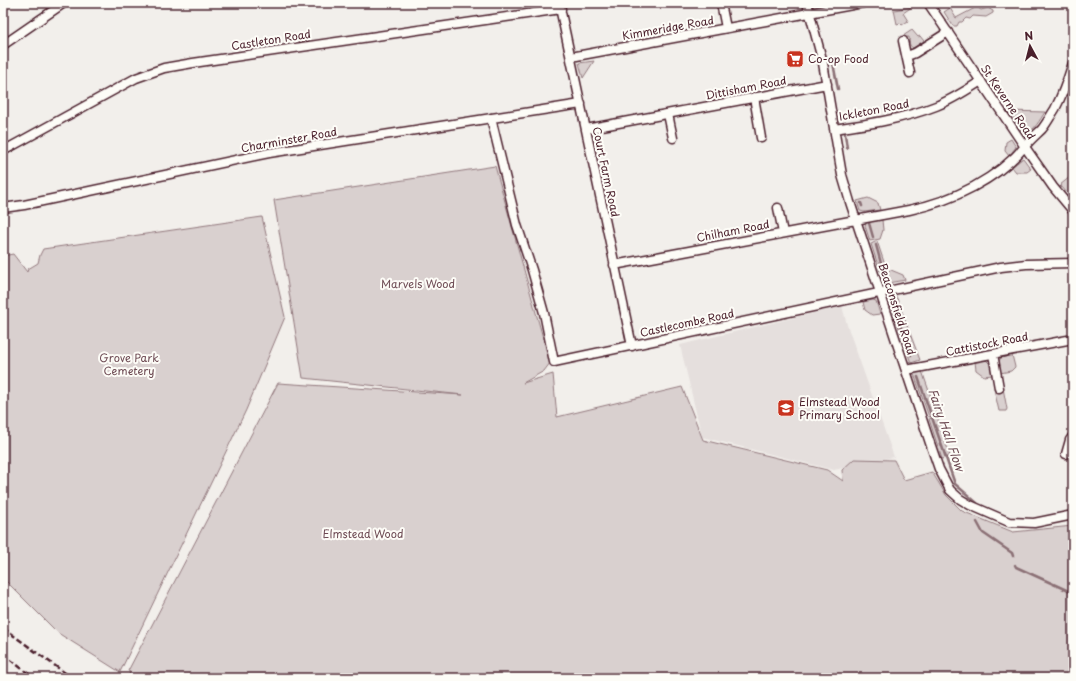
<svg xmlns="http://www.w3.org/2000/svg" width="1076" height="681" font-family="'Playpen Sans',sans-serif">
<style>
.built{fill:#e5dfdd}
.green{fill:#d9d0cf;stroke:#92787d}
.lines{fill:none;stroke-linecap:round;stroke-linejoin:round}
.stream{stroke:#8b6f75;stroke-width:2.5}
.minor-casing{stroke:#4a1f2b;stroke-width:11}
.minor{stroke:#fdfcf7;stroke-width:8}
.rail{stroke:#4a1f2b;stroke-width:2.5;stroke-dasharray:6 3;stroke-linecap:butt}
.labels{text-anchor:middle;stroke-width:4;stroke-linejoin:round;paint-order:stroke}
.street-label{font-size:11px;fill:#4a1f2b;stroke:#fdfcf7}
.poi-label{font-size:11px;fill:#4a1f2b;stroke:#fdfcf7;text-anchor:start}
.park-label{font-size:11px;fill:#6e4b54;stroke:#fdfcf7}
.water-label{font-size:12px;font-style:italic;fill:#704e56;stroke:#fdfcf7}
</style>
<rect width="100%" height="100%" fill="#f2efeb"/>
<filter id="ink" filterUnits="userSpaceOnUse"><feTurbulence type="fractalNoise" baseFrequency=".025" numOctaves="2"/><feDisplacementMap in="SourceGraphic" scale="8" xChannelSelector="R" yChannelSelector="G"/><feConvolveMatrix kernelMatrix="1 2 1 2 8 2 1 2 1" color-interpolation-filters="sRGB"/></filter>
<g filter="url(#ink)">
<path class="built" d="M 842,306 L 847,325 L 894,457 L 834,470 L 702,437 L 680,345 Z"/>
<path class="green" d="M 912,7 L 903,13 L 908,21 L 902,25 L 900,23 L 897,24 L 894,10 Z
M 950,8 L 956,18 L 975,8 L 978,8 L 981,10 L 988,8 L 993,11 L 993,13 L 986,17 L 973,16 L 970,19 L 966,18 L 962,22 L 959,22 L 957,26 L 953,26 L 944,12 Z
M 912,30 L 918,37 L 920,36 L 924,41 L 913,48 C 908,45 910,42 909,37 L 900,38 Z
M 594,61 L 583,78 L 579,63 Z
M 1009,111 L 1045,112 C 1040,120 1034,130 1026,135 L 1023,133 Z
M 1011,139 L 1016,147 L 1009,156 L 1005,151 L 1006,142 Z
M 1023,158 L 1031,169 L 1027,172 L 1016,172 L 1012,167 Z
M 495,166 L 550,363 L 544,371 L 523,383 L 553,374 L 557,417 L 682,387 L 703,440 L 827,470 L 843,481 L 842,470 L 854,459 L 894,460 L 904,480 L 932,472 L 946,495 L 962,511 L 1013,532 L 1073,526 L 1073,678 L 128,678 L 130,672 L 128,671 L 278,383 L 463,395 L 303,378 L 274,200 Z
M 1070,177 L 1073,179 L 1072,195 L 1069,195 L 1060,185 Z
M 868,198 L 878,203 L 880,210 L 864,212 L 860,211 L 857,201 Z
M 262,217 L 285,317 L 246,410 L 120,672 L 58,633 L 6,581 L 3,573 L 3,333 L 4,330 L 3,321 L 3,256 L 13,254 L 27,272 L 28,269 L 38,263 L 40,255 L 43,249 Z
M 882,220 L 883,230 L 880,239 L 870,241 L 865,226 L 867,222 Z
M 877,241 L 886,268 L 880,271 L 871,244 Z
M 891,270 L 903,275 L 905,280 L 888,283 L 884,282 L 881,273 Z
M 896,296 L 920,360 L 911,363 L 890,302 L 891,297 Z
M 873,300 L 876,301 L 880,314 L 872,315 L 865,310 L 863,302 Z
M 1012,355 L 1015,367 L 1011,371 L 1000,373 L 998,362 L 1001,358 Z
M 986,360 L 990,364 L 992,375 L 984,376 L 976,370 L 975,362 Z
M 922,371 L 937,414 L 929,417 L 914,374 L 915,373 Z
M 1003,388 L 1007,409 L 1006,411 L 999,411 L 994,389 Z
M 937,416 L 950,456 L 942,459 L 929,419 Z"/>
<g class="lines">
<path class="stream" d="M 833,63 L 838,89
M 845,134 L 847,148
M 861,203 L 862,206
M 869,223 L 873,237
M 876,245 L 882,267
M 885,275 L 885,277
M 890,296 L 911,355
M 918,377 L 955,484 L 977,503
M 977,522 L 983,533 L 1012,553 L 1013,556
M 1015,565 L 1016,567 L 1073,593"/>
<defs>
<path id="minor" d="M 559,3 L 632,346
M 721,3 L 726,28
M 807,3 L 823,63 L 842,175 L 850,202 L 930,443 L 939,469 L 950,490 L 960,499 L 970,505 L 1009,522 L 1034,523 L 1073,515
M 928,3 L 1025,147 L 1053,187 L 1073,211
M 903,41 L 910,73
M 3,45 L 64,3
M 907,56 L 915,53 L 948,32
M 571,57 L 863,3
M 754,97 L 761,138
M 668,114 L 673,138
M 491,118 L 517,225 L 532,270 L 544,313 L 554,362 L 1001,267 L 1026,264 L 1073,263
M 586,129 L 827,84
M 834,129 C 869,124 903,119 936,106 C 952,100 967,90 981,81
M 3,151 L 136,78 L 164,68 L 193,63 L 561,9
M 3,208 L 24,205 L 269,153 L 581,104
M 778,208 L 783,233
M 614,265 L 909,210 C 953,201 998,179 1027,144 C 1031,139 1037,134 1042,129 C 1047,123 1051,115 1055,109 C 1063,94 1068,79 1073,63
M 993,354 L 999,388
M 906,370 L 1073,339
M 1066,454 L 1070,440 L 1073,436"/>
</defs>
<use href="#minor" class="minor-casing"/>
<use href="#minor" class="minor"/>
<path class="rail" d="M 3,628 L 72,678
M 3,654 L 34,678"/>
</g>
</g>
<defs>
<symbol id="supermarket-square" viewBox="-11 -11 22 22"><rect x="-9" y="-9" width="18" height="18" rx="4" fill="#c8321e" stroke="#fdfcf7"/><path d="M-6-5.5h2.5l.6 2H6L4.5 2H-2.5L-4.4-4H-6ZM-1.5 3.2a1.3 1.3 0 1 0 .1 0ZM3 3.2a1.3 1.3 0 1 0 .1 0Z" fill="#fff"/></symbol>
<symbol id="school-square" viewBox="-11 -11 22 22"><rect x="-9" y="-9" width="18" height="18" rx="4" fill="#c8321e" stroke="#fdfcf7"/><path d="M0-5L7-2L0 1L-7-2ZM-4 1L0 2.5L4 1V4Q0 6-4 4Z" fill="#fff"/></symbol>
</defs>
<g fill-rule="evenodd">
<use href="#supermarket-square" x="785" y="49" width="20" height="20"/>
<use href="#school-square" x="776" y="398" width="20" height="20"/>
</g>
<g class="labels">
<g class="street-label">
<text transform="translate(668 28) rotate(-10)" y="4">Kimmeridge Road</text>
<text transform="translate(271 40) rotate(-9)" y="4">Castleton Road</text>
<text transform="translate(746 88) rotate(-11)" y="4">Dittisham Road</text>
<text transform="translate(1008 102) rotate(56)" y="4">St Keverne Road</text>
<text transform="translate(874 110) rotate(-11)" y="4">Ickleton Road</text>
<text transform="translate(289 140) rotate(-10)" y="4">Charminster Road</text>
<text transform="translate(606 172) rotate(78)" y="4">Court Farm Road</text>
<text transform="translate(733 231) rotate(-11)" y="4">Chilham Road</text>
<text transform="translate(897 309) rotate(72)" y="4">Beaconsfield Road</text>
<text transform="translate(687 323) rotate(-12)" y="4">Castlecombe Road</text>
<text transform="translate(987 344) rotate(-11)" y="4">Cattistock Road</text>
</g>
<g class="poi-label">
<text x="808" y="63">Co-op Food</text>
<text x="799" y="406">Elmstead Wood<tspan x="799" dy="13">Primary School</tspan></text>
</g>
<g class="park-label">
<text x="418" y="288">Marvels Wood</text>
<text x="129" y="362">Grove Park<tspan x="129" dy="13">Cemetery</tspan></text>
<text x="363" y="538">Elmstead Wood</text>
</g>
<g class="water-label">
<text transform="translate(946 430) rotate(71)" y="4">Fairy Hall Flow</text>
</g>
</g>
<rect width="1076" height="681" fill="none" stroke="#fdfcf7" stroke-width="16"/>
<rect x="8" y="8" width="1060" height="665" fill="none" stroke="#4a1f2b" stroke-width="1.5" filter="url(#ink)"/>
<g transform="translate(1030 46) rotate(353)" stroke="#fdfcf7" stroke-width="3" paint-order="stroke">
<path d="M0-3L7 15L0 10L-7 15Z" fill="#4a1f2b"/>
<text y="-6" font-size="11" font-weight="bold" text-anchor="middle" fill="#4a1f2b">N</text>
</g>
</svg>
